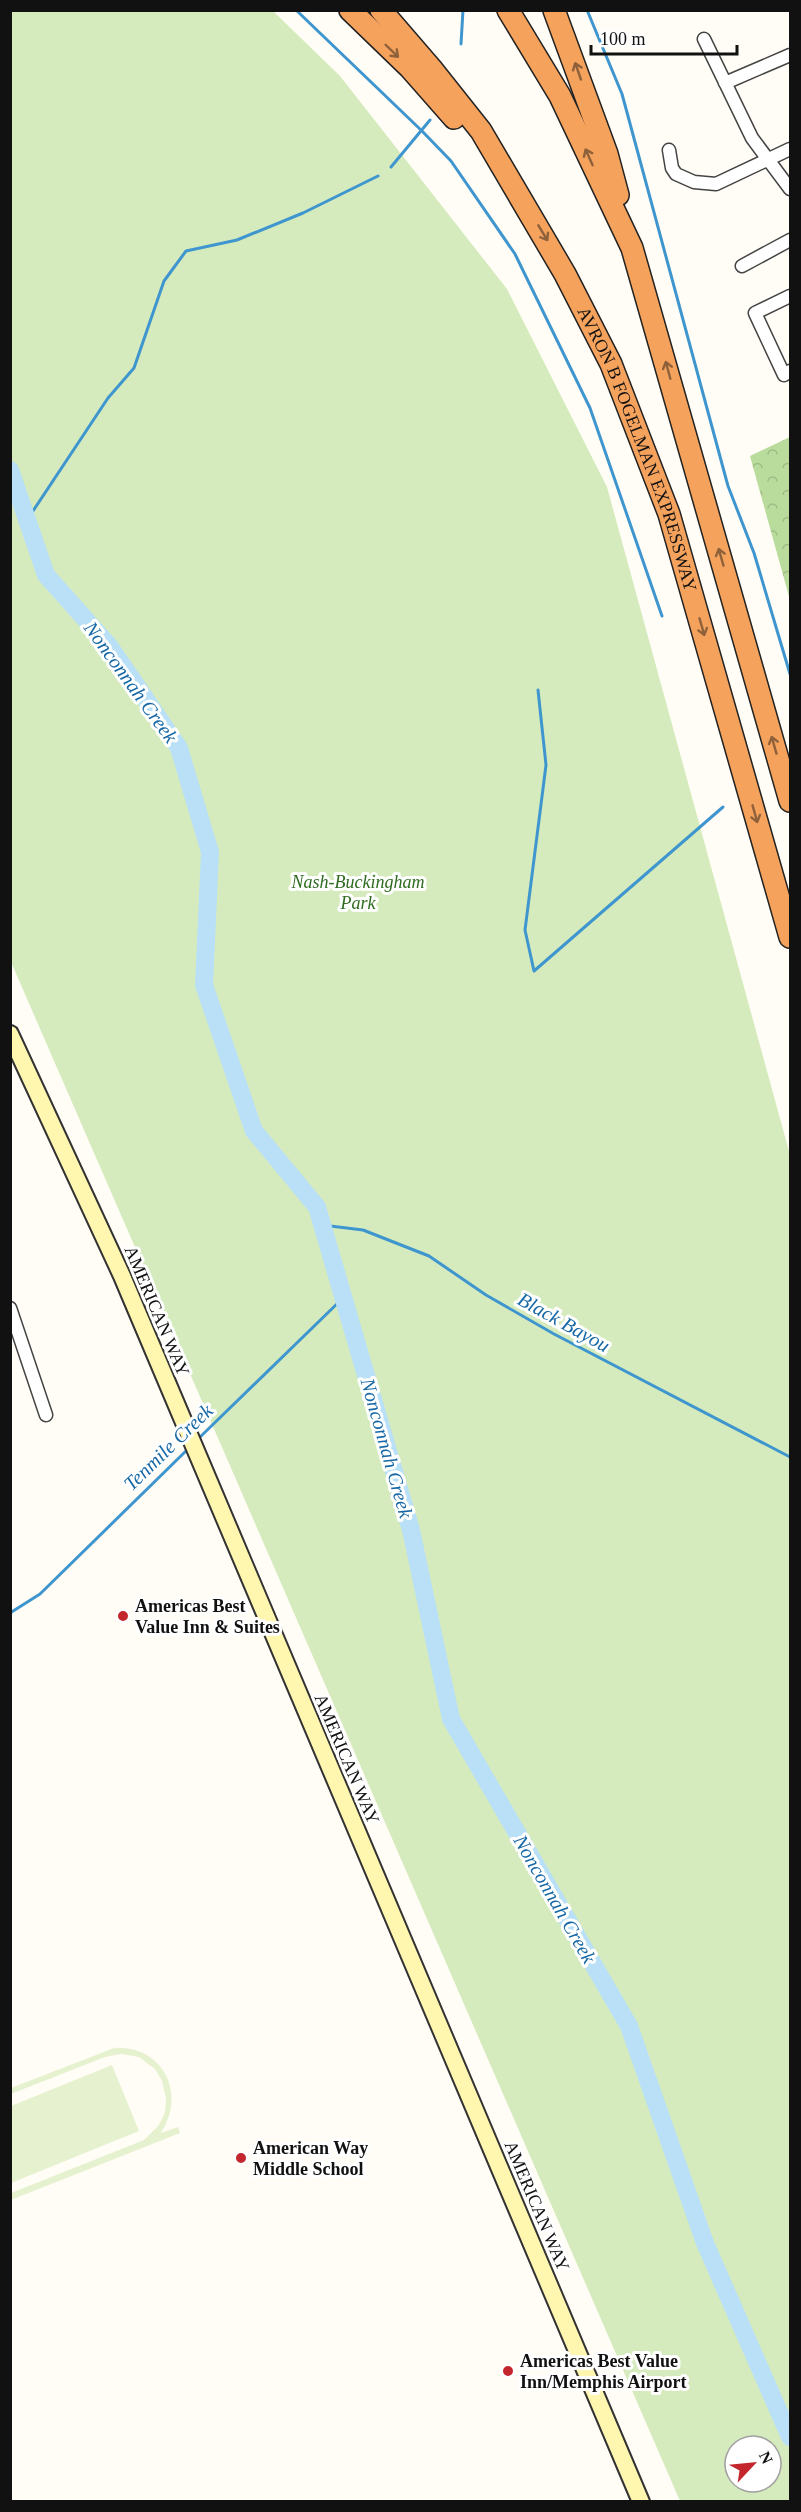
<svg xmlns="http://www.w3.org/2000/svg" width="801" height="2512" font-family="'Times New Roman',serif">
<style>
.forest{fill:url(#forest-crowns)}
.park{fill:#d5ebbd;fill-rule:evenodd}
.pitch{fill:#e6f2cf}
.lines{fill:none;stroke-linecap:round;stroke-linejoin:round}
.stream{stroke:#3f96cf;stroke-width:3}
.river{stroke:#b9e0f7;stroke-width:18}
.minor-casing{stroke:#444;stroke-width:15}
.secondary-casing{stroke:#333;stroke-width:20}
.motorway-casing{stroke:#222;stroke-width:24}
.minor{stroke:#fff;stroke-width:12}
.secondary{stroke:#fff6b0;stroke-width:16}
.motorway{stroke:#f5a25d;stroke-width:21}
.oneway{stroke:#8e613b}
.poi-dot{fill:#c4262e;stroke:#fff;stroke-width:2}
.labels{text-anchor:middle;stroke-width:6;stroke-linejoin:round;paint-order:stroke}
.street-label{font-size:18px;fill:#111;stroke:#fff}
.park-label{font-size:18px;font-style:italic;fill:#2f6b1f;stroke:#fff}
.poi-label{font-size:18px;font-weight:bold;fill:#111;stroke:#fff;text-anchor:start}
.water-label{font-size:20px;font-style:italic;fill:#1768a6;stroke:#fff}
</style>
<defs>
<pattern id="forest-crowns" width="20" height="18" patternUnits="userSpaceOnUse" patternTransform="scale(1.5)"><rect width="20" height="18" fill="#b9dc9c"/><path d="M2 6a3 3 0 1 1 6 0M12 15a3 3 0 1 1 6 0" fill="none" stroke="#9ebc85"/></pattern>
</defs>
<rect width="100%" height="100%" fill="#fffdf5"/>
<path class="forest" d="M 790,437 L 790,600 L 750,456 Z"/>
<path class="park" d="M 10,11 L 273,11 L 340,76 L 507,289 L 607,487 L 790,1155 L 790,2501 L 680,2501 L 11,962 ZM 735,2446 L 771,2446 L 771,2482 L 735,2482 Z"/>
<path class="pitch" d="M 114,2048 C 163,2045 187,2094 161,2133 L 178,2127 L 180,2133 L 11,2200 L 11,2193 L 144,2140 L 159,2125 L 165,2112 L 166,2099 L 162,2081 L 155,2069 L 139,2057 L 121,2054 L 105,2057 L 11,2094 L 11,2088 Z
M 112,2065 L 139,2131 L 11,2183 L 11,2106 Z"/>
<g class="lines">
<path class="stream" d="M 296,10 L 422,131 L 451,161 L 515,254 L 590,408 L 662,616
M 587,10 L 622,94 L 728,486 L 754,553 L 790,674
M 461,44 L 463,10
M 391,167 L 430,120
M 27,520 L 108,398 L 134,368 L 164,281 L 186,251 L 237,240 L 303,213 L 378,176
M 538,690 L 546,765 L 525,930 L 534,971 L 723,807
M 322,1225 L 363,1230 L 429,1256 L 486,1295 L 554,1334 L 790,1457
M 198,1439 L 343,1298
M 10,1613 L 40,1594 L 189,1448"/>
<path class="river" d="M 10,470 L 46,575 L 110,647 L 179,748 L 210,852 L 204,985 L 254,1131 L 317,1207 L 411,1530 L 451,1719 L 629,2026 L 705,2243 L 790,2437"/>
<defs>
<path id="minor" d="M 704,39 L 752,138 L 790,189
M 725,83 L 790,55
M 669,150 L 672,168 L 676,174 L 694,182 L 716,184 L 790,149
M 742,266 L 790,240
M 790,296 L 755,313 L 784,375 L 790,371
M 10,1308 L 46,1415"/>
<path id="secondary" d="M 10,1034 L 122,1276 L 641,2502"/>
<g id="motorway">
<path d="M 350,10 L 410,68 L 454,118"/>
<path id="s1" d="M 381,10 L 431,68 L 481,131 L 565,274 L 611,364 L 669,514 L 790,937"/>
<path d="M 508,10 L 560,96 L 632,248 L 790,801"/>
<path d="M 554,10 L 607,154 L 618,195"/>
</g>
</defs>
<use href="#minor" class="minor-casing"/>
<use href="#secondary" class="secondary-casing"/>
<use href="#motorway" class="motorway-casing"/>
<use href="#minor" class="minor"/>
<use href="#secondary" class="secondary"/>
<use href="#motorway" class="motorway"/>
</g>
<defs><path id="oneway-shaft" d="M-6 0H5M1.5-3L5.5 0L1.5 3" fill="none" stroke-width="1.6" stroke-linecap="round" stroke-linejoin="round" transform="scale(1.5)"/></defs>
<g class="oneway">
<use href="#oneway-shaft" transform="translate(392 51) rotate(44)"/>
<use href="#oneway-shaft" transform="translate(578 71) rotate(-109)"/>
<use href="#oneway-shaft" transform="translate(589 157) rotate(-114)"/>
<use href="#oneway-shaft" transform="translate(543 233) rotate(59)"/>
<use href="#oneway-shaft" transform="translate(668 370) rotate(-105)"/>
<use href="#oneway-shaft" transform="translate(721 557) rotate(-106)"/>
<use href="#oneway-shaft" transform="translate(702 627) rotate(74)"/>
<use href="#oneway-shaft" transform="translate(774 745) rotate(-106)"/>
<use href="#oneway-shaft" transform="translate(755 814) rotate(74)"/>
</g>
<g class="poi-dot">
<circle cx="123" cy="1616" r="6"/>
<circle cx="241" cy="2158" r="6"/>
<circle cx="508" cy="2371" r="6"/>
</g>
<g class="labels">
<g class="street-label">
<text dy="6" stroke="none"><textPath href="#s1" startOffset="513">AVRON B FOGELMAN EXPRESSWAY</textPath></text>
<text transform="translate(157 1311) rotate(67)" y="6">AMERICAN WAY</text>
<text transform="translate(347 1759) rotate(67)" y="6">AMERICAN WAY</text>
<text transform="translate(537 2206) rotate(67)" y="6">AMERICAN WAY</text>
</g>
<g class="park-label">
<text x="358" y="888">Nash-Buckingham<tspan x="358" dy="21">Park</tspan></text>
</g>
<g class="poi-label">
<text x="135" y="1612">Americas Best<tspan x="135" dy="21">Value Inn &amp; Suites</tspan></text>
<text x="253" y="2154">American Way<tspan x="253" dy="21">Middle School</tspan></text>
<text x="520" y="2367">Americas Best Value<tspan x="520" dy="21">Inn/Memphis Airport</tspan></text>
</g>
<g class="water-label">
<text transform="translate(131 682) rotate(54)" y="7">Nonconnah Creek</text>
<text transform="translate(564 1322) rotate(29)" y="7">Black Bayou</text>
<text transform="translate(168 1447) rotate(-44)" y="7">Tenmile Creek</text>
<text transform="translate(387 1448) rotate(74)" y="7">Nonconnah Creek</text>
<text transform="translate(555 1899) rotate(60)" y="7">Nonconnah Creek</text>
</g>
</g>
<rect width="801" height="2512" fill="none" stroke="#111111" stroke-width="24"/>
<g transform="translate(753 2464) rotate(64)"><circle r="28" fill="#ffffff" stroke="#a0a0a0" stroke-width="1.5"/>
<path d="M0-4.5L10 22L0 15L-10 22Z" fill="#c4262e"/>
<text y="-9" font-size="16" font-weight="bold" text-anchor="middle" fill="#111111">N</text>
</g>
<path d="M591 45v9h146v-9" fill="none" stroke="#111111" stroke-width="3"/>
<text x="600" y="45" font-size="18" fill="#111111" stroke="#ffffff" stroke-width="4.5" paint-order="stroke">100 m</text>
</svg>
